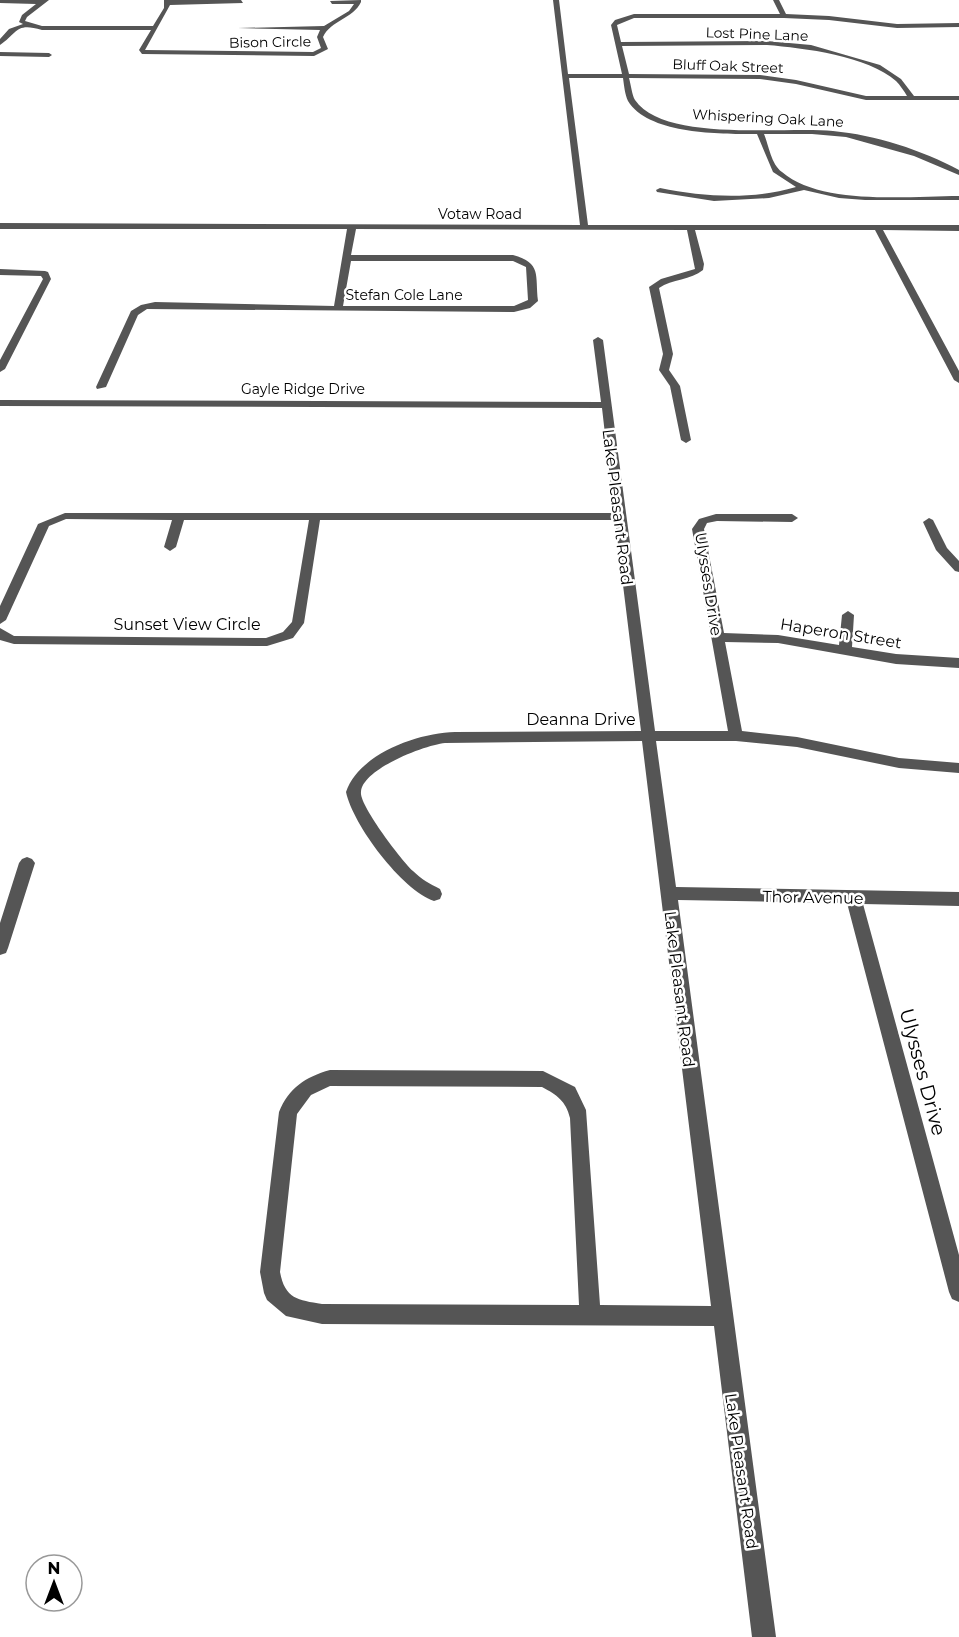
<svg xmlns="http://www.w3.org/2000/svg" width="959" height="1637" font-family="Montserrat,sans-serif">
<style>
.lines{fill:none;stroke-linecap:round;stroke-linejoin:round}
.minor{fill:#555;fill-rule:evenodd}
.labels{text-anchor:middle;stroke-width:5;stroke-linejoin:round;paint-order:stroke}
.far-street-label{font-size:14px;fill:#000;stroke:#fff}
.street-label{font-size:16px;fill:#000;stroke:#fff}
.near-street-label{font-size:20px;fill:#000;stroke:#fff}
</style>
<rect width="100%" height="100%" fill="#fff"/>
<g class="lines">
<path class="minor" d="M 0,0 L 49,0 L 27,17 L 25,21 L 42,26 L 153,26 L 164,8 L 164,0 L 241,0 L 243,3 L 170,5 L 145,50 L 313,52 L 321,48 L 317,37 L 320,30 L 238,28 L 324,26 L 349,11 L 354,4 L 332,4 L 330,1 L 361,0 L 361,2 C 353,19 331,20 323,37 L 328,49 L 314,56 L 142,54 L 139,50 L 151,30 L 42,30 C 15,22 18,33 0,45 L 0,39 L 9,29 L 23,24 L 19,22 L 22,15 L 36,4 L 0,3 Z
M 553,0 L 559,0 L 568,74 L 622,74 L 611,25 L 615,20 L 634,14 L 780,14 L 773,0 L 779,0 L 786,14 L 829,16 L 897,24 L 959,23 L 959,27 L 897,28 L 829,20 L 784,18 L 634,18 L 617,25 L 621,42 L 767,41 L 811,45 L 880,65 L 901,79 L 914,96 L 959,96 L 959,100 L 866,100 L 796,84 L 760,79 L 629,78 C 631,85 632,95 635,100 C 664,143 786,126 833,131 C 875,135 922,150 959,170 L 959,175 L 914,156 L 846,137 L 812,134 L 764,134 C 769,146 771,164 782,172 C 821,206 910,196 959,196 L 959,200 L 865,200 L 839,198 L 804,190 L 769,198 L 714,201 L 657,192 L 656,190 L 660,188 C 705,197 751,200 796,187 L 773,172 L 757,134 C 722,134 649,135 628,101 C 625,95 624,85 623,78 L 569,78 L 588,225 L 959,225 L 959,231 L 883,230 L 959,371 L 959,383 L 954,380 L 875,230 L 695,230 L 704,264 L 703,270 C 691,280 672,279 659,288 L 673,354 L 669,370 L 680,386 L 691,440 L 686,443 L 681,440 L 670,386 L 659,370 L 663,354 L 649,287 L 661,279 L 695,269 L 687,230 L 356,229 L 351,255 L 513,255 C 542,263 535,275 538,301 L 530,308 L 514,312 L 147,309 L 138,315 L 106,387 L 97,389 L 96,387 L 131,311 L 141,305 L 155,302 L 334,306 L 347,229 L 0,229 L 0,223 L 580,225 ZM 767,45 C 804,48 868,56 896,81 C 900,85 904,91 907,96 L 866,96 L 796,80 L 760,75 L 629,74 L 622,46 ZM 351,261 L 513,261 L 526,267 L 528,300 L 514,306 L 343,306 Z
M 0,52 L 49,53 L 52,55 L 49,57 L 0,56 Z
M 0,269 L 45,271 L 48,272 L 51,279 L 5,369 L 0,372 L 0,360 L 43,279 L 41,276 L 0,275 Z
M 598,337 L 603,340 L 655,731 L 728,731 L 692,529 L 699,519 L 716,514 L 792,514 L 798,518 L 792,522 L 717,521 L 707,523 L 704,529 L 724,633 L 778,635 L 839,645 L 842,615 L 848,611 L 854,615 L 852,647 L 896,654 L 959,658 L 959,668 L 896,664 L 778,643 L 725,642 L 742,731 L 797,737 L 899,758 L 959,763 L 959,773 L 899,768 L 797,747 L 736,741 L 656,741 L 676,887 L 959,892 L 959,906 L 863,904 L 959,1255 L 959,1302 L 952,1299 L 949,1292 L 847,903 L 678,900 L 776,1637 L 752,1637 L 714,1326 L 322,1324 L 286,1316 L 267,1300 L 264,1293 L 260,1272 L 279,1112 C 289,1088 305,1077 330,1070 L 543,1071 L 575,1087 L 586,1110 L 600,1305 L 711,1306 L 642,741 L 445,743 C 425,745 362,769 361,792 C 359,805 402,861 413,871 C 421,879 430,884 440,889 L 442,894 L 440,899 L 434,901 C 402,890 353,825 346,792 C 359,754 417,733 455,732 L 641,731 L 615,520 L 320,520 L 304,623 L 293,638 L 267,646 L 14,644 L 0,640 L 0,628 L 14,636 L 266,638 L 283,632 L 292,622 L 309,520 L 184,520 L 176,547 L 170,551 L 164,547 L 172,520 L 66,519 L 49,526 L 6,620 L 0,624 L 0,606 L 38,524 L 65,513 L 614,513 L 602,408 L 0,406 L 0,400 L 601,402 L 593,340 ZM 330,1086 L 542,1087 C 557,1095 566,1101 570,1118 L 579,1305 L 322,1304 C 298,1300 285,1299 280,1272 L 297,1114 L 311,1095 Z
M 929,518 L 933,520 L 947,548 L 959,561 L 959,572 L 955,571 L 936,550 L 923,522 Z
M 27,857 L 32,859 L 35,863 L 8,948 L 6,953 L 0,955 L 0,923 L 19,863 L 22,859 Z"/>
</g>
<g class="labels">
<g class="far-street-label">
<text transform="translate(757 34) rotate(2)" y="5">Lost Pine Lane</text>
<text transform="translate(270 42) rotate(-1)" y="5">Bison Circle</text>
<text transform="translate(728 66) rotate(2)" y="5">Bluff Oak Street</text>
<text transform="translate(768 118) rotate(3)" y="5">Whispering Oak Lane</text>
<text x="480" y="219">Votaw Road</text>
<text x="404" y="300">Stefan Cole Lane</text>
<text x="303" y="394">Gayle Ridge Drive</text>
</g>
<g class="street-label">
<text transform="translate(618 507) rotate(83)" y="6">Lake Pleasant Road</text>
<text transform="translate(709 584) rotate(81)" y="6">Ulysses Drive</text>
<text x="187" y="630">Sunset View Circle</text>
<text transform="translate(841 633) rotate(9)" y="6">Haperon Street</text>
<text x="581" y="725">Deanna Drive</text>
<text transform="translate(813 897) rotate(1)" y="6">Thor Avenue</text>
<text transform="translate(680 989) rotate(83)" y="6">Lake Pleasant Road</text>
<text transform="translate(742 1471) rotate(82)" y="6">Lake Pleasant Road</text>
</g>
<g class="near-street-label">
<text transform="translate(923 1072) rotate(75)" y="7">Ulysses Drive</text>
</g>
</g>
<g transform="translate(54 1583)"><circle r="28" fill="#ffffff" stroke="#999999" stroke-width="1.5"/>
<path d="M0-4.5L10 22L0 15L-10 22Z" fill="#000000"/>
<text y="-9" font-size="16" font-weight="bold" text-anchor="middle" fill="#000000">N</text>
</g>
</svg>
